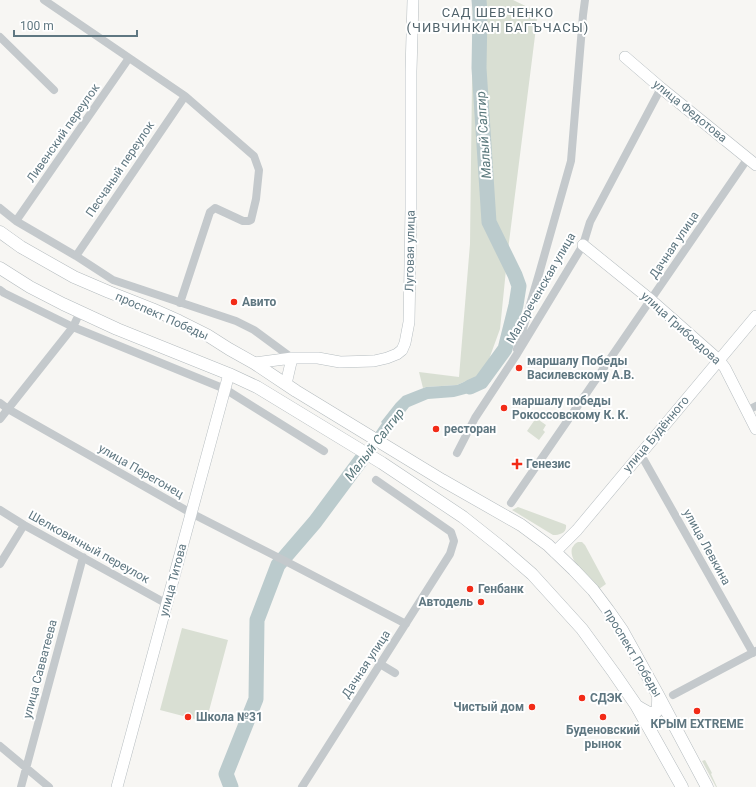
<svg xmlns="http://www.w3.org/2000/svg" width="756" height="787" font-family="Roboto,sans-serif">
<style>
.green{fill:#d9dfd3}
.water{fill:#bbcbcd}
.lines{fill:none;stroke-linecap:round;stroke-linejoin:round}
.river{stroke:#bbcbcd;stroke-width:15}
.secondary-casing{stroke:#b6bdc0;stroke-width:12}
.primary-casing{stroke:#b4bbbe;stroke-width:13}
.street{stroke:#c4c9cc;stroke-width:8}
.secondary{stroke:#fff;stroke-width:11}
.primary{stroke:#fff;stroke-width:12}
.poi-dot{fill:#f22b17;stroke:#fff;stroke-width:1.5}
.labels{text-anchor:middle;stroke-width:4;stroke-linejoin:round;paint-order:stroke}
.street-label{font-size:12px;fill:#5f7781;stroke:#fff}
.poi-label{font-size:12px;font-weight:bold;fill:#5f7781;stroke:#fff;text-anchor:start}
.neighbourhood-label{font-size:13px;letter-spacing:1px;fill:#51636b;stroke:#fff}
.water-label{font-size:13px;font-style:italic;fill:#5a787c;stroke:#fff}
</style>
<rect width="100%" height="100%" fill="#f7f6f3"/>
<path class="green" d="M 473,0 L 513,0 L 538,12 L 508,250 L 500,329 L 484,373 L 457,385 L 426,387 L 423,388 L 419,372 L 459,377 L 470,244 Z
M 536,418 L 546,425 L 543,430 L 545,432 L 539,440 L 527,431 Z
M 518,507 L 564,524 L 566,525 C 567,533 560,535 553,535 L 512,510 Z
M 578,542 L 582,542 L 585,545 L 606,584 L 599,589 C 591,580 568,562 572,548 C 574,545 575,543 578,542 Z
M 182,628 L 228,640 L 206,722 L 160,710 Z
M 705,760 L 712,773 L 711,774 L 717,787 L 716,787 L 702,761 Z"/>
<path class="water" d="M 484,373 L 491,381 L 486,384 L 479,390 L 469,393 L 454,397 L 428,399 L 409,407 L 391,430 L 390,430 L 355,480 L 347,474 L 382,423 L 381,422 L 396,403 L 403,396 L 426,387 L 457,385 Z"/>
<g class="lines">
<path class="river" d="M 470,387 L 481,382 L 505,349 L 516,305 L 519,286 L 515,275 L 489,222 L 479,68 L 480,12 L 479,0
M 231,787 L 226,774 L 256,699 L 257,620 L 278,565 L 315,522 L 361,460"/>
<defs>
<path id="secondary" d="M 625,57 L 661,88 L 756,165
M 583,245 L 651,300 L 719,360 L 725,368 L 756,429
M 254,363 L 292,358 L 318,358 L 340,362 L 374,361 L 387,358 L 397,354 L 402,350 L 405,343 L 409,322 L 411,209 L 411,71 L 413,0
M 286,384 L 292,358
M 555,552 L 577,530 L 756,316
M 117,787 L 229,374"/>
<path id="primary" d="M 0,232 L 21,247 L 74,277 L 109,292 L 152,309 L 179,321 L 207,335 L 229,349 L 254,363 L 296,391 L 442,480 L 521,525 L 548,545 L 574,570 L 593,590 L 608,610 L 622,630 L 658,695 L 707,787
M 0,268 L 30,287 L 63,304 L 117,329 L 229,374 L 257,387 L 382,463 L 463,517 L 502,548 L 532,574 L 582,629 L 614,673 L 636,705 L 682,787
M 637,706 C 654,717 659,718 658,695"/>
</defs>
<use href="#secondary" class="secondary-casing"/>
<use href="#primary" class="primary-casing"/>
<path class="street" d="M 44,0 L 185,96 L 254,156 L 259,170 L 256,199 L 251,220 L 249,221 L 243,221 L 215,208 L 210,212 L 180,303
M 0,37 L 54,90
M 0,208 L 16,221 L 76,256 L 113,280 L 236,321 L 254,330 L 292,358
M 16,221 L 129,58
M 76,256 L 185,96
M 0,290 L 4,293 L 73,327 L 225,389 L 324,451
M 517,349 L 539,274 L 571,161 L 583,15 L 585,0
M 0,403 L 8,409 L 191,513 L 291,564 L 406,624
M 746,411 L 756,406
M 0,419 L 73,327 L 80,312
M 457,453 L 475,418 L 517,354 L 583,245 L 590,222 L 661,88
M 640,453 L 753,653
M 511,503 L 748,158
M 0,510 L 24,525 L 167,604
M 0,564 L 24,525
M 380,664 L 395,673
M 673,695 L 756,651
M 0,746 L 49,787
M 21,787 L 83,557
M 302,787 L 450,554 L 454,541 L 451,532 L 376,480"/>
<use href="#secondary" class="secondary"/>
<use href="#primary" class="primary"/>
</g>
<g class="poi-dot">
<circle cx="234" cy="302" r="4"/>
<circle cx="519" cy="368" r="4"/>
<circle cx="504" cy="408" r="4"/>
<circle cx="436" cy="429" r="4"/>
<path d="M515 458h4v4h4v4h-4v4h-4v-4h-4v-4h4z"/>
<circle cx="470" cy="589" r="4"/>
<circle cx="481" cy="602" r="4"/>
<circle cx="582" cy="698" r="4"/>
<circle cx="532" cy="707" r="4"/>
<circle cx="697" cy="711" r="4"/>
<circle cx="188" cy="717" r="4"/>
<circle cx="603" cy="717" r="4"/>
</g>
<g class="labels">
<g class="street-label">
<text transform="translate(690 111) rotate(39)" y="4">улица Федотова</text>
<text transform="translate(63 133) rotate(-55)" y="4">Ливенский переулок</text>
<text transform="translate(120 169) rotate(-56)" y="4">Песчаный переулок</text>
<text transform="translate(674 245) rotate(-56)" y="4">Дачная улица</text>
<text transform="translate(410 251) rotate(-89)" y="4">Луговая улица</text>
<text transform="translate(541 288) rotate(-60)" y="4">Малореченская улица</text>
<text transform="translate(162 316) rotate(24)" y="4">проспект Победы</text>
<text transform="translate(681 328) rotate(42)" y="4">улица Грибоедова</text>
<text transform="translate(656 434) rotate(-50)" y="4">улица Будённого</text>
<text transform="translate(141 471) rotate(30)" y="4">улица Перегонец</text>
<text transform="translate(89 547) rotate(29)" y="4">Шелковичный переулок</text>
<text transform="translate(707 547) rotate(61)" y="4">улица Левкина</text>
<text transform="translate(173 580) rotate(-75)" y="4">улица Титова</text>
<text transform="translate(633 653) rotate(59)" y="4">проспект Победы</text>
<text transform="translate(366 664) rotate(-57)" y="4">Дачная улица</text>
<text transform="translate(40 669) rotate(-75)" y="4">улица Савватеева</text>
</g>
<g class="poi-label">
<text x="242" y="306">Авито</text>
<text x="527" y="365">маршалу Победы<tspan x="527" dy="14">Василевскому А.В.</tspan></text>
<text x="512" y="405">маршалу победы<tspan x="512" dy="14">Рокоссовскому К. К.</tspan></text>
<text x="444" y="433">ресторан</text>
<text x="526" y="468">Генезис</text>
<text x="478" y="593">Генбанк</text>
<text x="473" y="606" text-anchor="end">Автодель</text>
<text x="590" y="702">СДЭК</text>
<text x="524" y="711" text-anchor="end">Чистый дом</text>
<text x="196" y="721">Школа №31</text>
<text x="697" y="728" text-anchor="middle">КРЫМ EXTREME</text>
<text x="603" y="734" text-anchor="middle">Буденовский<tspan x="603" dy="14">рынок</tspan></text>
</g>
<g class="neighbourhood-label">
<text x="498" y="17">САД ШЕВЧЕНКО<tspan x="498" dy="15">(ЧИВЧИНКАН БАГЪЧАСЫ)</tspan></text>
</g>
<g class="water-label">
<text transform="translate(483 135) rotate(-94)" y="5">Малый Салгир</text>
<text transform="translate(374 444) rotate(-52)" y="5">Малый Салгир</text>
</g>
</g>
<path d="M14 30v6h123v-6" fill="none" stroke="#5f7781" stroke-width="2"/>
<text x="20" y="30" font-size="12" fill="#5f7781" stroke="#ffffff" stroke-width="3" paint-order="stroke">100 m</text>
</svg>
